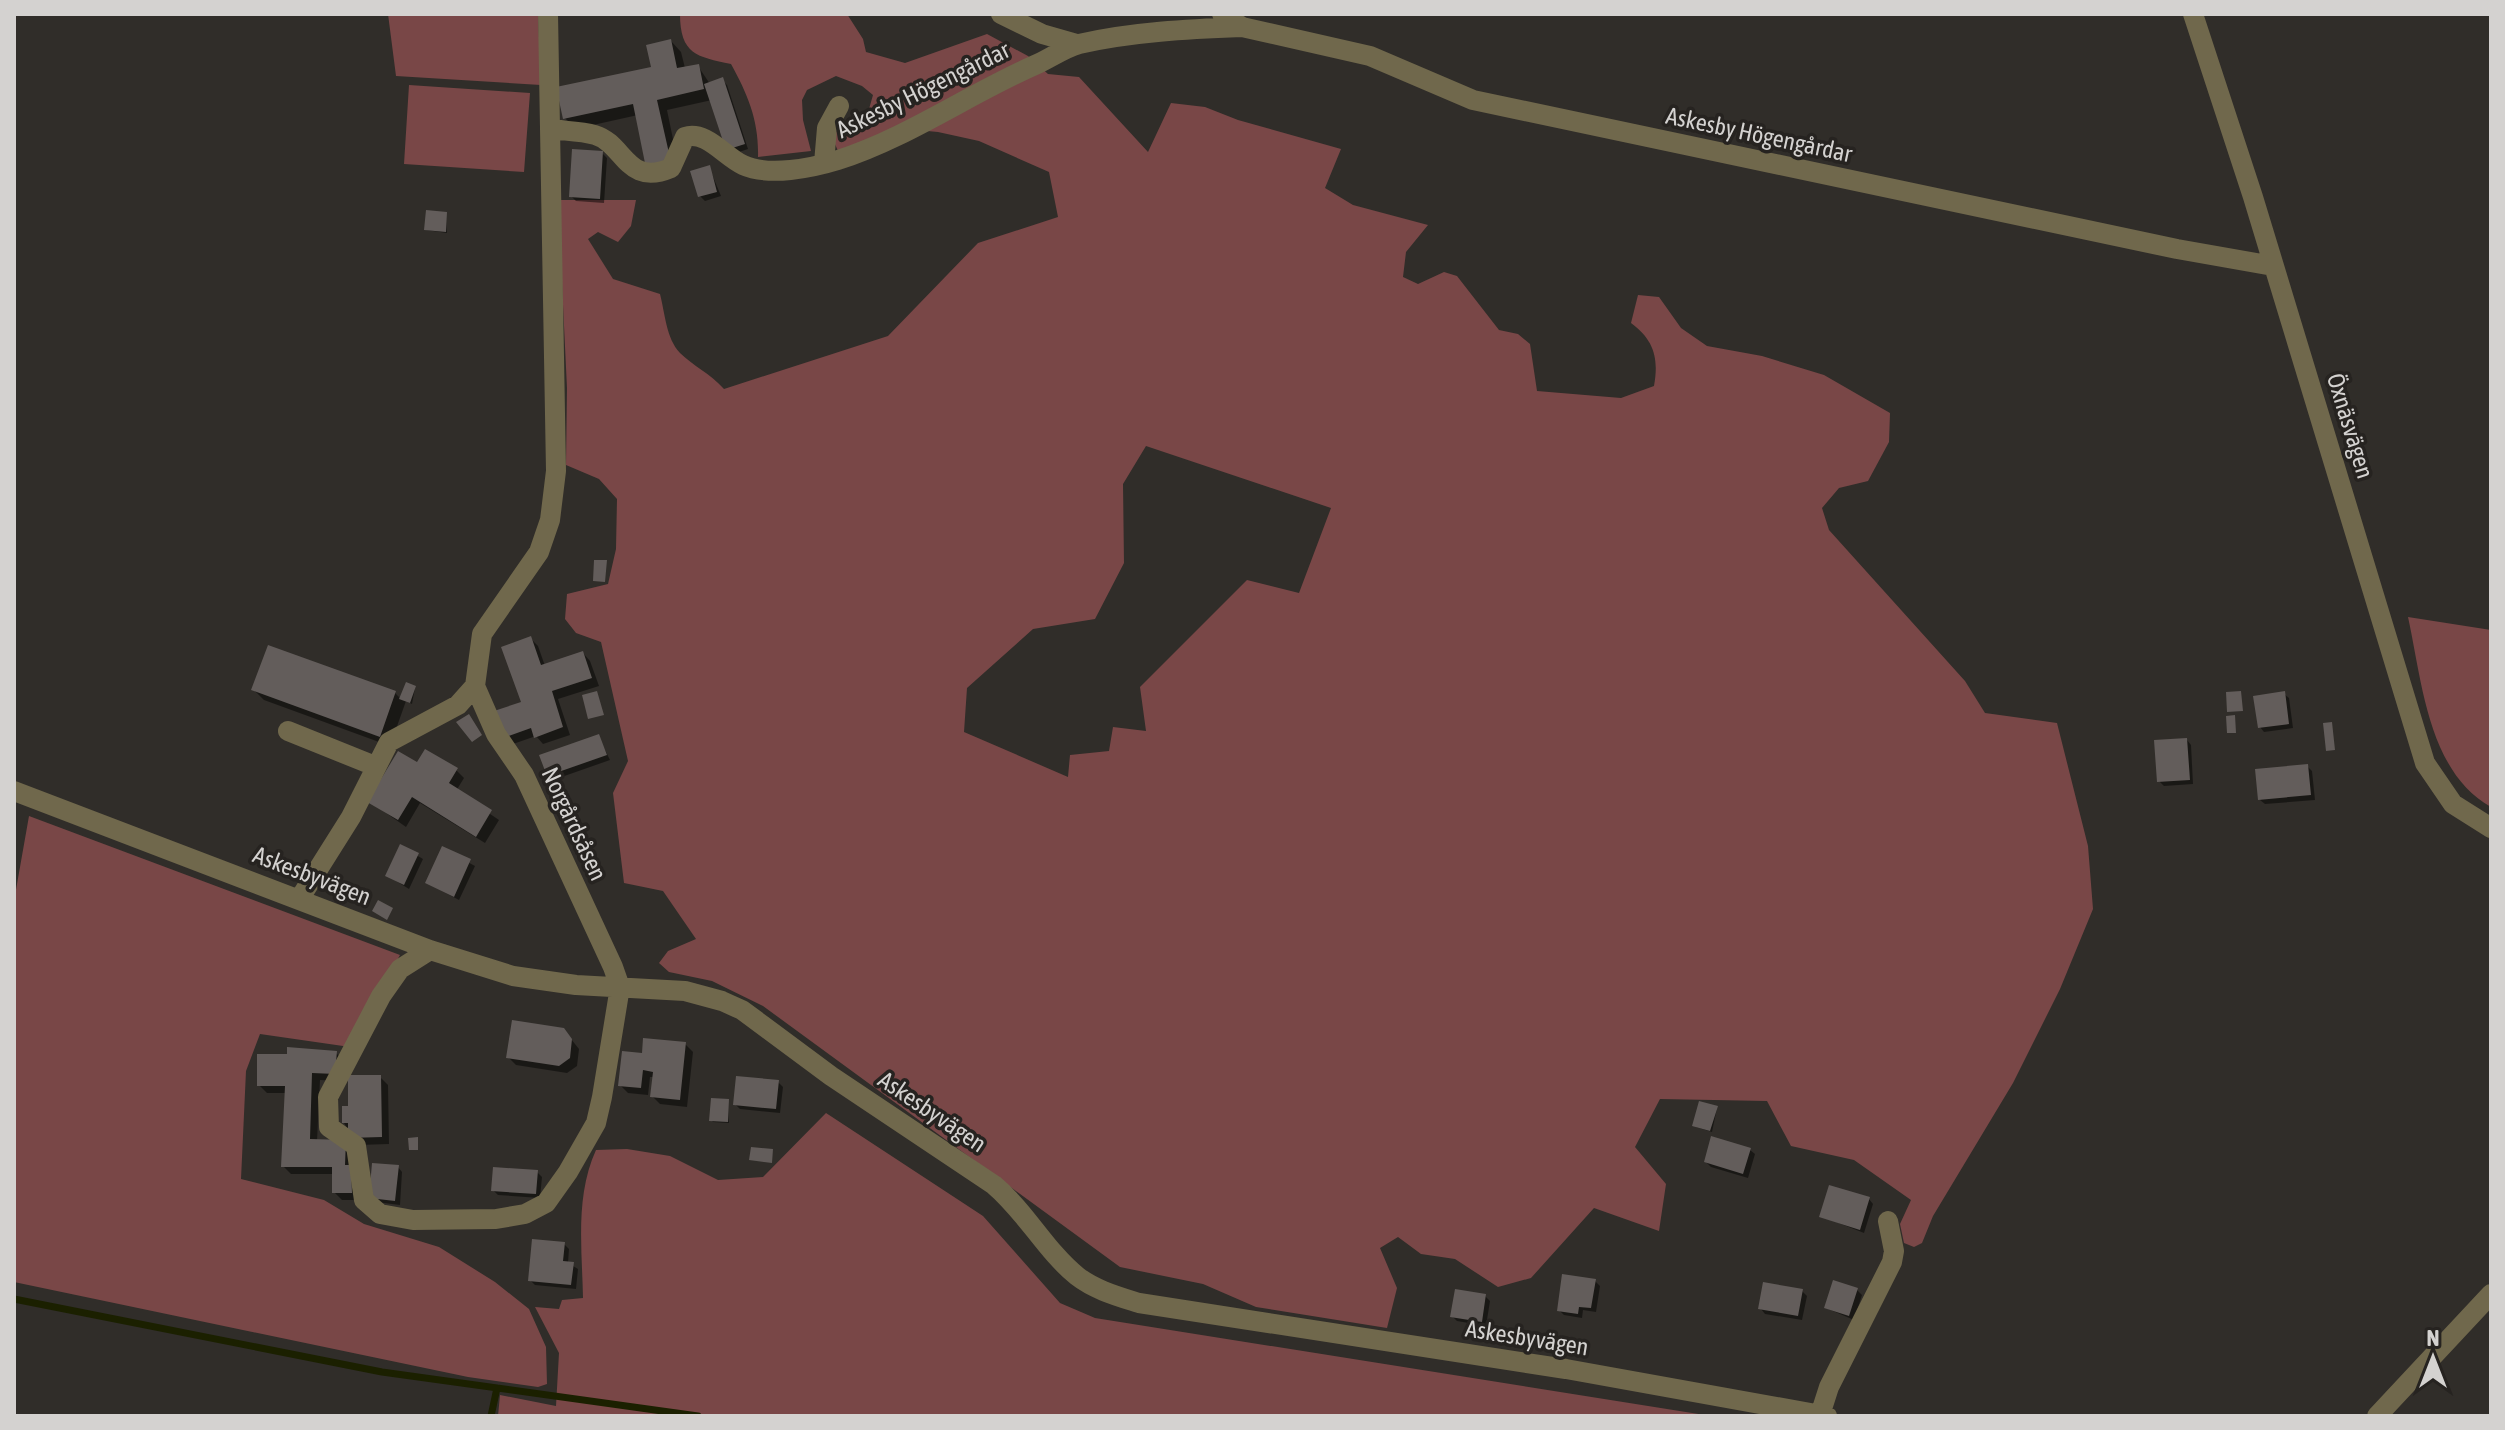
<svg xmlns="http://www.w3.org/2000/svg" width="2505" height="1430" font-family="'Asap Condensed',sans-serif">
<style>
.green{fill:#794747;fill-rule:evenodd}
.shadow{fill:#0007}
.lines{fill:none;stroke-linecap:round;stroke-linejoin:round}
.stream{stroke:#1b2000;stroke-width:7}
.building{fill:#635d5b}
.minor{stroke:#70684c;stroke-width:20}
.labels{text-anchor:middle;stroke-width:7;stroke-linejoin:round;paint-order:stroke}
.street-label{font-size:24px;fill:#d4d2d0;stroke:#262320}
</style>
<rect width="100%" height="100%" fill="#302d29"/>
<path class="green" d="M 388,14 L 538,14 L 541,85 L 396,76 Z
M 680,14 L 847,14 L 863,39 L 866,52 L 905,63 L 987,34 L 1028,56 L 1048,74 L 1079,77 L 1148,152 L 1171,103 L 1205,107 L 1238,120 L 1341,149 L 1325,188 L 1353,205 L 1428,225 L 1406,252 L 1403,277 L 1418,284 L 1444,272 L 1457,276 L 1499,330 L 1518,334 L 1530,344 L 1537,391 L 1621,398 L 1654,386 C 1659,358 1654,340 1631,323 L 1638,295 L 1659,297 L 1681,328 L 1707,346 L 1762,356 L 1824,375 L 1890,413 L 1889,442 L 1868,481 L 1839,488 L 1822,508 L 1829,530 L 1965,681 L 1985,713 L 2057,723 L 2088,846 L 2093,909 L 2060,989 L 2013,1083 L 1933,1216 L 1922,1243 L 1914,1247 L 1904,1243 L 1900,1224 L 1911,1200 L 1854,1160 L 1791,1146 L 1767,1101 L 1660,1099 L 1635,1147 L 1666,1184 L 1659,1231 L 1594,1208 L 1531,1278 L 1498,1287 L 1455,1259 L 1421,1254 L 1398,1237 L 1380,1248 L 1397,1288 L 1387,1328 L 1256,1307 L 1203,1284 L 1120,1267 L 763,1006 L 712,981 L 669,972 L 659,963 L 668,951 L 696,939 L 663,891 L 624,883 L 613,793 L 628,761 L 601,642 L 576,633 L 565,619 L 567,594 L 608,584 L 616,549 L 617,499 L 599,479 L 566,465 L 567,388 L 558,200 L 636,200 L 631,226 L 618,242 L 598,232 L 588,239 L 613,279 L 660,294 C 665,313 666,338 680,353 C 693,366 710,373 724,389 L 888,336 L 978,243 L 1058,217 L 1049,172 L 979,141 L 938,132 L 906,129 L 838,151 L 832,137 L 841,126 L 856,127 L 865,123 L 873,95 L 862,86 L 836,76 L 807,90 L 802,100 L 803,120 L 811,151 L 758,157 C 759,121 748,95 731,64 C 697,57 680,54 680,14 ZM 1146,446 L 1331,508 L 1299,593 L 1247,580 L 1140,687 L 1146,731 L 1113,727 L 1109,751 L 1070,755 L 1068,777 L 964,732 L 967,688 L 1033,629 L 1095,619 L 1124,563 L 1123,484 Z
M 409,85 L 530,93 L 524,172 L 404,164 Z
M 2408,617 L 2491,630 L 2491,807 C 2428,772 2422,681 2408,617 Z
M 29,816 L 400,955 L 350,1047 L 260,1034 L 246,1071 L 241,1179 L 324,1200 L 364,1224 L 439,1247 L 495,1282 L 529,1309 L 546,1347 L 547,1384 L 538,1387 L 468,1377 L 14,1282 L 14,901 Z
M 826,1113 L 983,1216 L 1060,1303 L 1095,1318 L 1711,1416 L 498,1416 L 500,1395 L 556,1406 L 559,1353 L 535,1307 L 559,1309 L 562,1300 L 583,1298 C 582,1248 575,1196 596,1150 L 627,1149 L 670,1156 L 718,1180 L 763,1177 Z"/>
<path class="shadow" d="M 671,41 L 681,52 L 685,68 L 698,66 L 710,84 L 722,80 L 727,85 L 748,149 L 733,154 L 712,100 L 667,110 L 680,173 L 659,177 L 638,115 L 575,129 L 565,118 L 654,68 Z
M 602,153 L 607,158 L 604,203 L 576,201 L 571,196 Z
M 709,167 L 721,196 L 705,201 L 700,196 Z
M 446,213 L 447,233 L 426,230 Z
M 530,638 L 538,646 L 545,666 L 583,653 L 590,661 L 599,686 L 558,699 L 570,735 L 543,744 L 536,736 L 513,744 L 505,736 L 523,704 Z
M 415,688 L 412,704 L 406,701 L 390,746 L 264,700 L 254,690 L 395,693 L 401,699 Z
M 2284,694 L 2289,698 L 2293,728 L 2264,732 L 2260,727 Z
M 598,736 L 610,760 L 553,780 L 548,775 Z
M 2187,740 L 2191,745 L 2193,784 L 2164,786 L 2159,781 Z
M 2307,766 L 2312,771 L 2315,800 L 2265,804 L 2260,800 Z
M 456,770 L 464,778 L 456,791 L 499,820 L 485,843 L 420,803 L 406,827 L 369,801 Z
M 401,846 L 423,859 L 409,889 L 388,876 Z
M 443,849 L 475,866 L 459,900 L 427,883 Z
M 563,1029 L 579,1049 L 577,1066 L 567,1073 L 516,1065 L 508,1057 Z
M 685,1044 L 693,1052 L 687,1107 L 660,1104 L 652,1096 L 654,1077 L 650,1077 L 648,1095 L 628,1093 L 620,1085 L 644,1055 Z
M 336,1053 L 344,1061 L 342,1081 L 320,1080 L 317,1141 L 345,1142 L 359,1200 L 342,1200 L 334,1192 L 334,1174 L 291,1174 L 283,1166 L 287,1093 L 267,1093 L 259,1085 Z
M 380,1077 L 388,1085 L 389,1144 L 358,1145 L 344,1123 L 350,1108 Z
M 778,1082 L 783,1087 L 780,1113 L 740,1109 L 735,1104 Z
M 728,1101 L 729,1123 L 713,1122 L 711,1120 Z
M 1717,1108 L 1712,1132 L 1696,1127 Z
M 1750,1150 L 1755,1154 L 1748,1178 L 1711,1167 L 1706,1162 Z
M 398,1167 L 402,1172 L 400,1205 L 376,1202 Z
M 537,1172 L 542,1177 L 540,1198 L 498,1195 L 493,1190 Z
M 1869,1199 L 1873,1204 L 1864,1233 L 1821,1216 Z
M 564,1244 L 569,1249 L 568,1263 L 578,1269 L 576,1289 L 535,1285 L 530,1280 Z
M 1595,1281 L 1600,1286 L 1596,1312 L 1583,1310 L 1582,1318 L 1564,1315 L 1559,1310 Z
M 1857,1290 L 1862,1295 L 1854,1320 L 1826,1308 Z
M 1802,1291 L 1807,1296 L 1802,1320 L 1765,1314 L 1761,1309 Z
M 1485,1296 L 1490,1301 L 1486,1326 L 1457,1321 L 1452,1316 Z"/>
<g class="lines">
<path class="stream" d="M 14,1299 L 382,1372 L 698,1416
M 491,1416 L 497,1388"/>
</g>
<path class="building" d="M 671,39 L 677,68 L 699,64 L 704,89 L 657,100 L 671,162 L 646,168 L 633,104 L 563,119 L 556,87 L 651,67 L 646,45 Z
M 723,77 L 745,144 L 726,150 L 704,84 Z
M 572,149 L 603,151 L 600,199 L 569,197 Z
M 710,165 L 717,192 L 698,197 L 690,171 Z
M 426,210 L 447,212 L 446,232 L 424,230 Z
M 594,560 L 607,560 L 605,582 L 593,581 Z
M 531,636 L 541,665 L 583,651 L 592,678 L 552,691 L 563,727 L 534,738 L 531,728 L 503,738 L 494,711 L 521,702 L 501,647 Z
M 268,645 L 396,691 L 380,737 L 251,690 Z
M 406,682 L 416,686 L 410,703 L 399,699 Z
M 597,691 L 604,715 L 588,719 L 582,695 Z
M 2241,691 L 2243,711 L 2227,712 L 2226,692 Z
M 2285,691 L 2289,724 L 2258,728 L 2253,696 Z
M 469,714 L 482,735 L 472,742 L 456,722 Z
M 2235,715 L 2236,733 L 2227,733 L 2226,716 Z
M 2332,722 L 2335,750 L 2326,751 L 2323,723 Z
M 599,734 L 607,755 L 547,776 L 539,755 Z
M 2187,738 L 2190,780 L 2157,782 L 2154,740 Z
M 425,749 L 458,768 L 449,783 L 492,810 L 476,837 L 412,797 L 398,820 L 367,802 L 398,751 L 417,762 Z
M 2308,764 L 2311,795 L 2258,800 L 2255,769 Z
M 400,844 L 419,853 L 404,885 L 385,876 Z
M 442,846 L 471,859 L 454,897 L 425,883 Z
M 378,900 L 393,908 L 387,920 L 372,911 Z
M 512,1020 L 564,1028 L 572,1039 L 570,1058 L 559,1066 L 506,1058 Z
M 643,1038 L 686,1042 L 680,1100 L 650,1097 L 653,1072 L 643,1070 L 641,1088 L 618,1086 L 622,1051 L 642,1053 Z
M 287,1047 L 337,1051 L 335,1074 L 312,1073 L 310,1139 L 346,1140 L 345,1165 L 351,1165 L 352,1193 L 332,1193 L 332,1167 L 281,1167 L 285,1086 L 257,1086 L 257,1054 L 287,1054 Z
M 348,1075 L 381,1075 L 382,1137 L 348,1138 L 348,1123 L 342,1123 L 342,1106 L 348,1106 Z
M 736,1076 L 779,1080 L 776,1109 L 733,1105 Z
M 711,1098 L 729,1099 L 728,1122 L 709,1121 Z
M 1699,1101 L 1718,1106 L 1710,1131 L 1692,1126 Z
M 1711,1136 L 1751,1148 L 1743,1174 L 1704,1162 Z
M 418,1137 L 418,1150 L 409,1150 L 408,1138 Z
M 751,1147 L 773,1149 L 772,1163 L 749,1160 Z
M 372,1163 L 399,1165 L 395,1201 L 369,1198 Z
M 493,1167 L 538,1170 L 536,1194 L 491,1191 Z
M 1829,1185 L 1870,1197 L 1860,1230 L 1819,1217 Z
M 532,1239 L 565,1242 L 563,1261 L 574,1262 L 571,1285 L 528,1281 Z
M 1562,1274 L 1596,1279 L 1591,1308 L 1579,1307 L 1578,1314 L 1557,1311 Z
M 1833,1280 L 1858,1288 L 1849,1316 L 1824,1308 Z
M 1763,1282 L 1803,1289 L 1798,1316 L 1758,1309 Z
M 1455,1289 L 1486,1294 L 1482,1322 L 1450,1317 Z"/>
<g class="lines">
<path class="minor" d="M 1001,14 L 1042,34 L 1077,44
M 1222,14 L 1242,27 L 1370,56 L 1473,100 L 2177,249 L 2273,266
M 2193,14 L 2253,197 L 2425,763 L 2453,804 L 2491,828
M 550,129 C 564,131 581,131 595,135 C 625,144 626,187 671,168 L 685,137 C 706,130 725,157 743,165 C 769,177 812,168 838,160 C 907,138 969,94 1035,65 C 1049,59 1064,48 1079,44 C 1131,32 1189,29 1242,27
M 824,163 L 827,128 L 839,106
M 288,731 L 375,766
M 14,791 L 430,950 L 513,976 L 576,985 L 685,991 L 722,1001 L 742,1010 L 831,1076 L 994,1185 C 1026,1212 1046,1251 1077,1276 C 1095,1290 1117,1296 1139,1303 L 1566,1369 L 1827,1416
M 300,898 L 351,817 L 389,742 L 458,705 L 475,686 L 482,634 L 539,552 L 550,520 L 556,471 L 548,14
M 430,950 L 400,969 L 381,996 L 328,1097 L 329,1127 L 356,1146 L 364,1200 L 380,1214 L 413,1220 L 496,1219 L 525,1214 L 546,1203 L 568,1172 L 596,1123 L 602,1097 L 620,987 L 613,967 L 524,775 L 496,734 L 475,686
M 1820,1415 L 1829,1387 L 1892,1262 L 1894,1251 L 1888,1221
M 2377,1416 L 2491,1294"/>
</g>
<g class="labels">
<g class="street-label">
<text transform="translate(923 90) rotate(-26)" y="8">Askesby Högengårdar</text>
<text transform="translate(1759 135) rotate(12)" y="8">Askesby Högengårdar</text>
<text transform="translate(2350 426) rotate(73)" y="8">Öxnäsvägen</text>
<text transform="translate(574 824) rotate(65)" y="8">Norgårdsåsen</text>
<text transform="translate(312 876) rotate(21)" y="8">Askesbyvägen</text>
<text transform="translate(932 1112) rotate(34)" y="8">Askesbyvägen</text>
<text transform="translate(1527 1338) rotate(9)" y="8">Askesbyvägen</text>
</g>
</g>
<rect width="2505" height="1430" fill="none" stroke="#d4d2d0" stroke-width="32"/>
<g transform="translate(2433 1358)" stroke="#262320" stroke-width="6" paint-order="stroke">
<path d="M0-6L14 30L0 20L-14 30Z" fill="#d4d2d0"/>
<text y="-12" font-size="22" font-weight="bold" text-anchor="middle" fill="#d4d2d0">N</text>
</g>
</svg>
